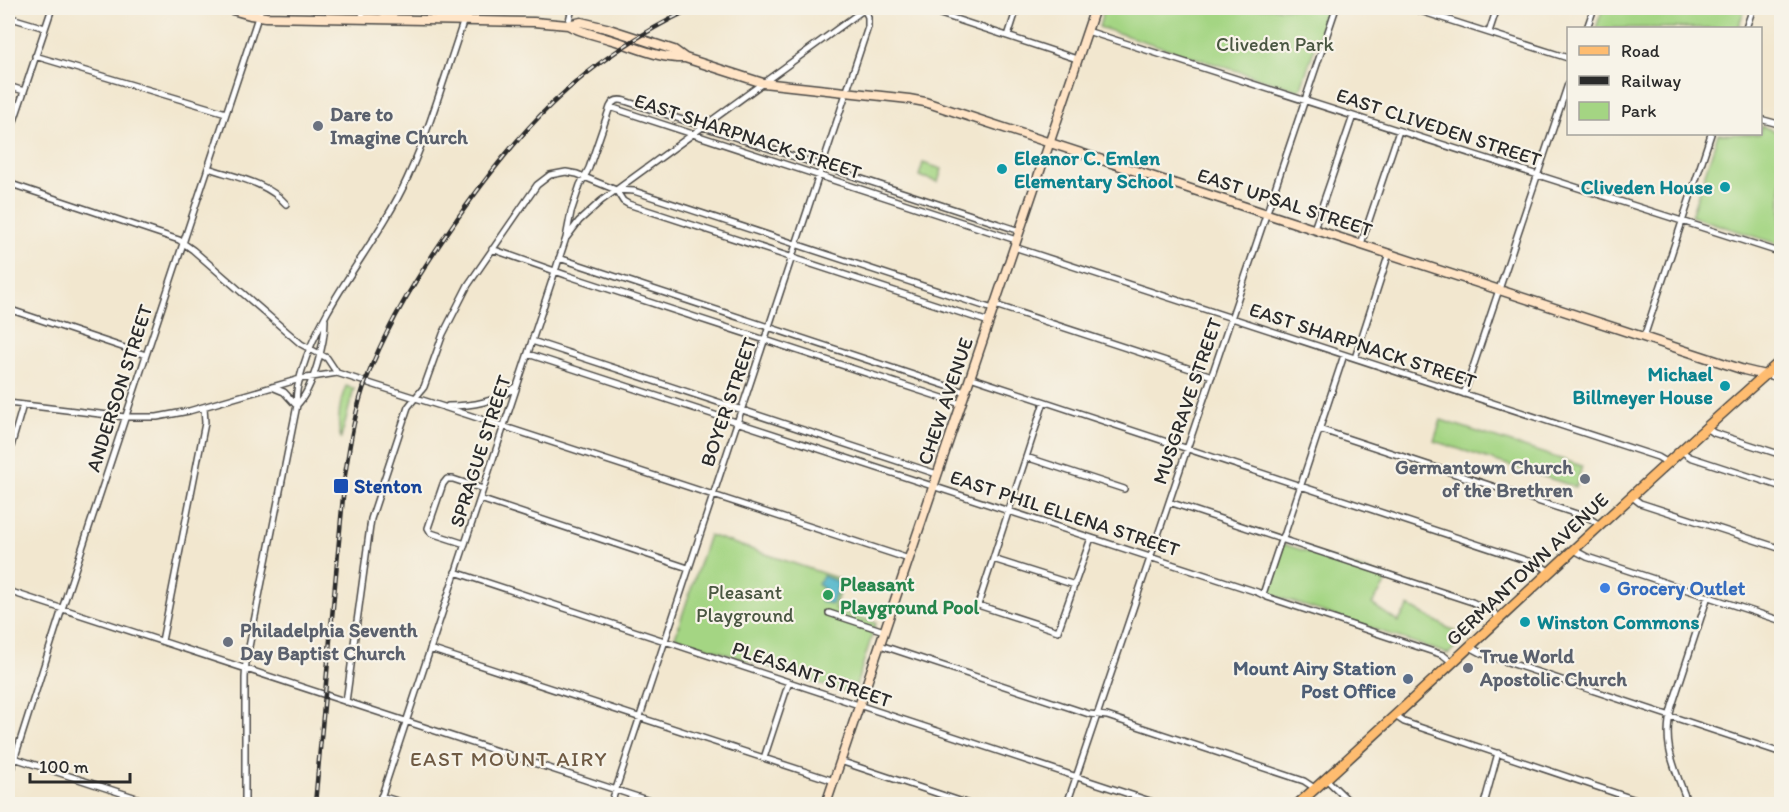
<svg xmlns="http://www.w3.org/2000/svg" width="1789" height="812" font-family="Itim,sans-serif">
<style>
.green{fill:#a4d583;stroke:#688057;stroke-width:1.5}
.water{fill:#4bb4c9;stroke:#3b707a;stroke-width:1.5}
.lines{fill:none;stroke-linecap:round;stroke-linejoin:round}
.street-casing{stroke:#494744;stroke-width:8}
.secondary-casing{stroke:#494744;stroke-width:11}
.primary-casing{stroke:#494744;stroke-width:12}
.street{stroke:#fff;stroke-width:5}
.secondary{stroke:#ffe4c6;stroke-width:8}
.primary{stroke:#febc70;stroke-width:9}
.rail-casing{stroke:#2b2b2b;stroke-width:4.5}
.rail{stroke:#f7f3e8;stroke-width:2;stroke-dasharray:7;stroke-linecap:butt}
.worship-dot{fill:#6b7280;stroke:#f7f3e8;stroke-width:2}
.culture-dot{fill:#0f9aa8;stroke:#f7f3e8;stroke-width:2}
.transit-dot{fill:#1a4fb4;stroke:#f7f3e8;stroke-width:2}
.shop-dot{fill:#3f7fe0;stroke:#f7f3e8;stroke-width:2}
.leisure-dot{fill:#2e9e5b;stroke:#f7f3e8;stroke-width:2}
.service-dot{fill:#5c6f8a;stroke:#f7f3e8;stroke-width:2}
.labels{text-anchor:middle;stroke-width:4.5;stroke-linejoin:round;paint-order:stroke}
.park-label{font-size:20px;fill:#495641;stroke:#f7f3e8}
.worship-label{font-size:20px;font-weight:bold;fill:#5b616d;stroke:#f7f3e8;text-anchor:start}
.street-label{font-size:20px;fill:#2b2b2b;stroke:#f7f3e8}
.culture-label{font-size:20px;font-weight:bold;fill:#0d838f;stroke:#f7f3e8;text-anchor:start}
.transit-label{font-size:20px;font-weight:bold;fill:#164399;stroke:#f7f3e8;text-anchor:start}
.leisure-label{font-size:20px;font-weight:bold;fill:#27864d;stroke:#f7f3e8;text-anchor:start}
.shop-label{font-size:20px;font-weight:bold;fill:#366cbe;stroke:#f7f3e8;text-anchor:start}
.service-label{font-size:20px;font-weight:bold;fill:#4e5e75;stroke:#f7f3e8;text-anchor:end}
.neighbourhood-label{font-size:21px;letter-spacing:1.5px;fill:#705b44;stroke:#f7f3e8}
</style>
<rect width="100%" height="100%" fill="#f7f3e8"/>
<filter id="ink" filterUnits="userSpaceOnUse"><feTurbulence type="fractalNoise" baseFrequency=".0167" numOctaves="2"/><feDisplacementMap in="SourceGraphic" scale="12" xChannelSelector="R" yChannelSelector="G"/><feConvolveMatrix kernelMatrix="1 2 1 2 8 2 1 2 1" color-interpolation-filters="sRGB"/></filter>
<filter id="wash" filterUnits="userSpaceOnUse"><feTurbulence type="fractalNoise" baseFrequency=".008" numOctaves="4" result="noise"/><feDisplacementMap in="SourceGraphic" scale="24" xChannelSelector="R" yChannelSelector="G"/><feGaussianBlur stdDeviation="1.35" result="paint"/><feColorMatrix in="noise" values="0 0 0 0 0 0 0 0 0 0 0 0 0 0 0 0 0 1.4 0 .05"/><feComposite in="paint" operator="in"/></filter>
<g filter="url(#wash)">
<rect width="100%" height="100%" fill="#f2e7cf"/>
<path class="green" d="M 1104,8 L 1328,8 L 1301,88 L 1297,90 L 1099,27 Z
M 1603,8 L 1745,8 L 1738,28 L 1596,28 Z
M 1761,126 L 1781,133 L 1781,245 L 1691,216 L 1718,134 L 1760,134 Z
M 923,163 L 942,169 L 938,182 L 919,176 Z
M 346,386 L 354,389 L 341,438 C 336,425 340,399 346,386 Z
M 1441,420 L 1582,466 L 1576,487 L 1434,441 Z
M 709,535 L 843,580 L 834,609 L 876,623 L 853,695 L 675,637 Z
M 1283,544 L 1389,578 L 1372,604 L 1398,622 L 1409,606 L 1466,638 L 1448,654 L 1269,594 L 1268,591 Z"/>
<path class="water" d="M 823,576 L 839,582 L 832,604 L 820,601 L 824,589 L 818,584 Z"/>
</g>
<g filter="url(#ink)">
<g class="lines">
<defs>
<path id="street" d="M 922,8 L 1077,59
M 1411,8 L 1568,58
M 8,17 L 45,28
M 362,19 L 363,8
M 568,25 L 572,8
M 1587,28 L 1594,8
M 1746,28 L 1753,8
M 1087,31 L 1782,253
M 1489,32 L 1497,8
M 1008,36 L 1017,8
M 35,56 L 226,113
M 8,86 L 24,91
M 610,107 L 1016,240
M 1760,119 L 1782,125
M 8,139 L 52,8
M 208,168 C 235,177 267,182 286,204
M 8,183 L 179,240 L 193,250 L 301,344 L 327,358 L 337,373
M 616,190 L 623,201 L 628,204 L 989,322
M 1314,229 L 1353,116
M 567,237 L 579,221 L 601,201 L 866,8
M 1361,244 L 1399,131
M 1014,247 L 1658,457 L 1668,463
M 492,249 L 566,275 L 961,404
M 559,258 L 965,392
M 995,305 L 1212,376
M 8,309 L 146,355
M 1644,337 L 1711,134
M 532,341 L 937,474
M 528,354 L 1257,592 L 1267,597 L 1443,655 L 1453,663
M 1355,358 L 1389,253
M 1767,375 L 1782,379
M 970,377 L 1540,565 L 1550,572
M 272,387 L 284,392 L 295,404
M 1464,394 L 1568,84
M 1044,402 L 978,605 L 1058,631 L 1091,538
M 8,403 L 125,417 L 157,417 L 189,411 L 300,379 L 337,373 L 444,407 L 909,559
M 297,405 C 313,389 325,343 325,320
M 448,406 C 474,406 494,402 516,387
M 1707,428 L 1714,433 L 1782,455
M 1319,429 L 1589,518 L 1600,525
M 1681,451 L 1690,457 L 1782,487
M 8,457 L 23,405
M 1026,457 L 1124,489
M 1631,496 L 1640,503 L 1782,549
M 480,499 L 688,568
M 1169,502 L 1472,602 L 1493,612 L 1500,619
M 465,544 L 431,533 L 428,528 L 429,525 L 443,484 L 447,479 L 453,479 L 483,489
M 1574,550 L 1587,557 L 1782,621
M 993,559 L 1075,585
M 455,572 L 1159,804
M 8,591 L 659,804
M 1263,594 L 1280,543 L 1285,533 L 1344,355
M 829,613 L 884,631
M 162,641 L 205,423 L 204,407
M 880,645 L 1089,714 L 1107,716 L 1304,781 L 1316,789
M 1470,647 L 1483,654 L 1782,753
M 430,649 L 834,781
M 346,702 L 371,519 L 408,407 L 424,387 L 443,334 L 468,285 L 537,185 L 550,175 L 566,172 L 577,174 L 616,190 L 634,191 L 993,309
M 1395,716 L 1404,722 L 1648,804
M 8,756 L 155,804
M 764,758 L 789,682
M 840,761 L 969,804
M 8,779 L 62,609 L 261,8
M 1326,779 L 1352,804
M 381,796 L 407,804
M 245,804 L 245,678 L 246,662 L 297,405 C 295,392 299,382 302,370 C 324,299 377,245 407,179 C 432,124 448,65 468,8
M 379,804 L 566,238 L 571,212 L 580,185 L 589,168 L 610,107 C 613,100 618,99 625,101 L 1020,231
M 611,804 L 868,27 L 868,17 L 864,9
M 1067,804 L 1336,8
M 1484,804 L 1498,753
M 1688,804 C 1675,768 1661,745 1672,706 L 1708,596"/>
<path id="secondary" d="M 225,8 L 250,15 L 266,17 L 534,22 L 568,25 L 581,22 L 606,28 L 674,50 L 685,58 L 763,83 L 909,99 L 925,102 L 1744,370 L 1765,375
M 568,25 C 582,33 597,35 612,40 C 636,47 660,59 685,58
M 826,804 L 1095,8"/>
<path id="primary" d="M 1298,804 C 1461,658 1617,505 1782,360"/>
</defs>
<use href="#street" class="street-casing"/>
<use href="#secondary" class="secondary-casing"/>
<use href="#primary" class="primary-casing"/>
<use href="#street" class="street"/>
<use href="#secondary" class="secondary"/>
<use href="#primary" class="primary"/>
<defs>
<path id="rail" d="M 315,804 L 345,475 C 350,443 355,409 367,378 C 386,327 415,280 446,235 C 516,132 578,62 693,8"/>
</defs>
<use href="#rail" class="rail-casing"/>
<use href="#rail" class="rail"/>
</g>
</g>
<g class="worship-dot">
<circle cx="318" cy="126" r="6"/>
<circle cx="1585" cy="479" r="6"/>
<circle cx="228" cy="642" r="6"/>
<circle cx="1468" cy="668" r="6"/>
</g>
<g class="culture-dot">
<circle cx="1002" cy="169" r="6"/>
<circle cx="1725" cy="187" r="6"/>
<circle cx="1725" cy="386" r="6"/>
<circle cx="1525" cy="622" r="6"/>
</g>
<rect class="transit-dot" x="333" y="478" width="16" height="16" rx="3"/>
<circle class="shop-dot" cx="1605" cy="588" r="6"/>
<circle class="leisure-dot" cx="828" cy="595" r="6"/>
<circle class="service-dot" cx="1408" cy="679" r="6"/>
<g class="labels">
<g class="park-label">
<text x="1275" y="51">Cliveden Park</text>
<text x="745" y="599">Pleasant<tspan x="745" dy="23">Playground</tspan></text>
</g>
<g class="worship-label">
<text x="330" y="121">Dare to<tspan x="330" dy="23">Imagine Church</tspan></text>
<text x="1573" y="474" text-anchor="end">Germantown Church<tspan x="1573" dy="23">of the Brethren</tspan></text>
<text x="240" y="637">Philadelphia Seventh<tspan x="240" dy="23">Day Baptist Church</tspan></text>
<text x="1480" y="663">True World<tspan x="1480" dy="23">Apostolic Church</tspan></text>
</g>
<g class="street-label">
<text transform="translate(1439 127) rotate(18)" y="7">EAST CLIVEDEN STREET</text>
<text transform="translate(748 136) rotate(18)" y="7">EAST SHARPNACK STREET</text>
<text transform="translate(1285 202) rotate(18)" y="7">EAST UPSAL STREET</text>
<text transform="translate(1363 345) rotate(18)" y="7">EAST SHARPNACK STREET</text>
<text transform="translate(119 388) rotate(-72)" y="7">ANDERSON STREET</text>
<text transform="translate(945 401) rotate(-71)" y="7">CHEW AVENUE</text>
<text transform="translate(1187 401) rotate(-71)" y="7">MUSGRAVE STREET</text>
<text transform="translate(728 402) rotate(-71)" y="7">BOYER STREET</text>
<text transform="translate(480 451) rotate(-72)" y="7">SPRAGUE STREET</text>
<text transform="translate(1065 513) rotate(18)" y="7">EAST PHIL ELLENA STREET</text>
<text transform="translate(1527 569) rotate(-43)" y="7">GERMANTOWN AVENUE</text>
<text transform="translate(812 674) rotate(19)" y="7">PLEASANT STREET</text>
</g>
<g class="culture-label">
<text x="1014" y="165">Eleanor C. Emlen<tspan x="1014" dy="23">Elementary School</tspan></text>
<text x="1713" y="194" text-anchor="end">Cliveden House</text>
<text x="1713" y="381" text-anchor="end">Michael<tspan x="1713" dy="23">Billmeyer House</tspan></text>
<text x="1537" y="629">Winston Commons</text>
</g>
<g class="transit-label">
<text x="354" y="493">Stenton</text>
</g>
<g class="leisure-label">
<text x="840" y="591">Pleasant<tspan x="840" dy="23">Playground Pool</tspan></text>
</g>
<g class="shop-label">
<text x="1617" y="595">Grocery Outlet</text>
</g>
<g class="service-label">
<text x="1396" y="675">Mount Airy Station<tspan x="1396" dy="23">Post Office</tspan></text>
</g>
<g class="neighbourhood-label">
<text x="509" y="766">EAST MOUNT AIRY</text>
</g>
</g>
<rect width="1789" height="812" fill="none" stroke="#f7f3e8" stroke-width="30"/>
<rect x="1567" y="27" width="195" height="108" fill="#f7f3e8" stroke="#a5a39c" stroke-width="1.5"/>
<rect x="1579" y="46" width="30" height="9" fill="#febc70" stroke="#a5a39c" stroke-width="1.5"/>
<text x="1621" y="57" font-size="18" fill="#2b2b2b">Road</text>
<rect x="1579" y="76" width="30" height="9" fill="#2b2b2b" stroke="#a5a39c" stroke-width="1.5"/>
<text x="1621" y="87" font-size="18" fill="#2b2b2b">Railway</text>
<rect x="1579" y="102" width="30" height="18" fill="#a4d583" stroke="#a5a39c" stroke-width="1.5"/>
<text x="1621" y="117" font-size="18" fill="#2b2b2b">Park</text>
<path d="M30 773v9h100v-9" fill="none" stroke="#2b2b2b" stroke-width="3"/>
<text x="39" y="773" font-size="18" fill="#2b2b2b" stroke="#f7f3e8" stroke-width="4.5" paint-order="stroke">100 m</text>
</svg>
